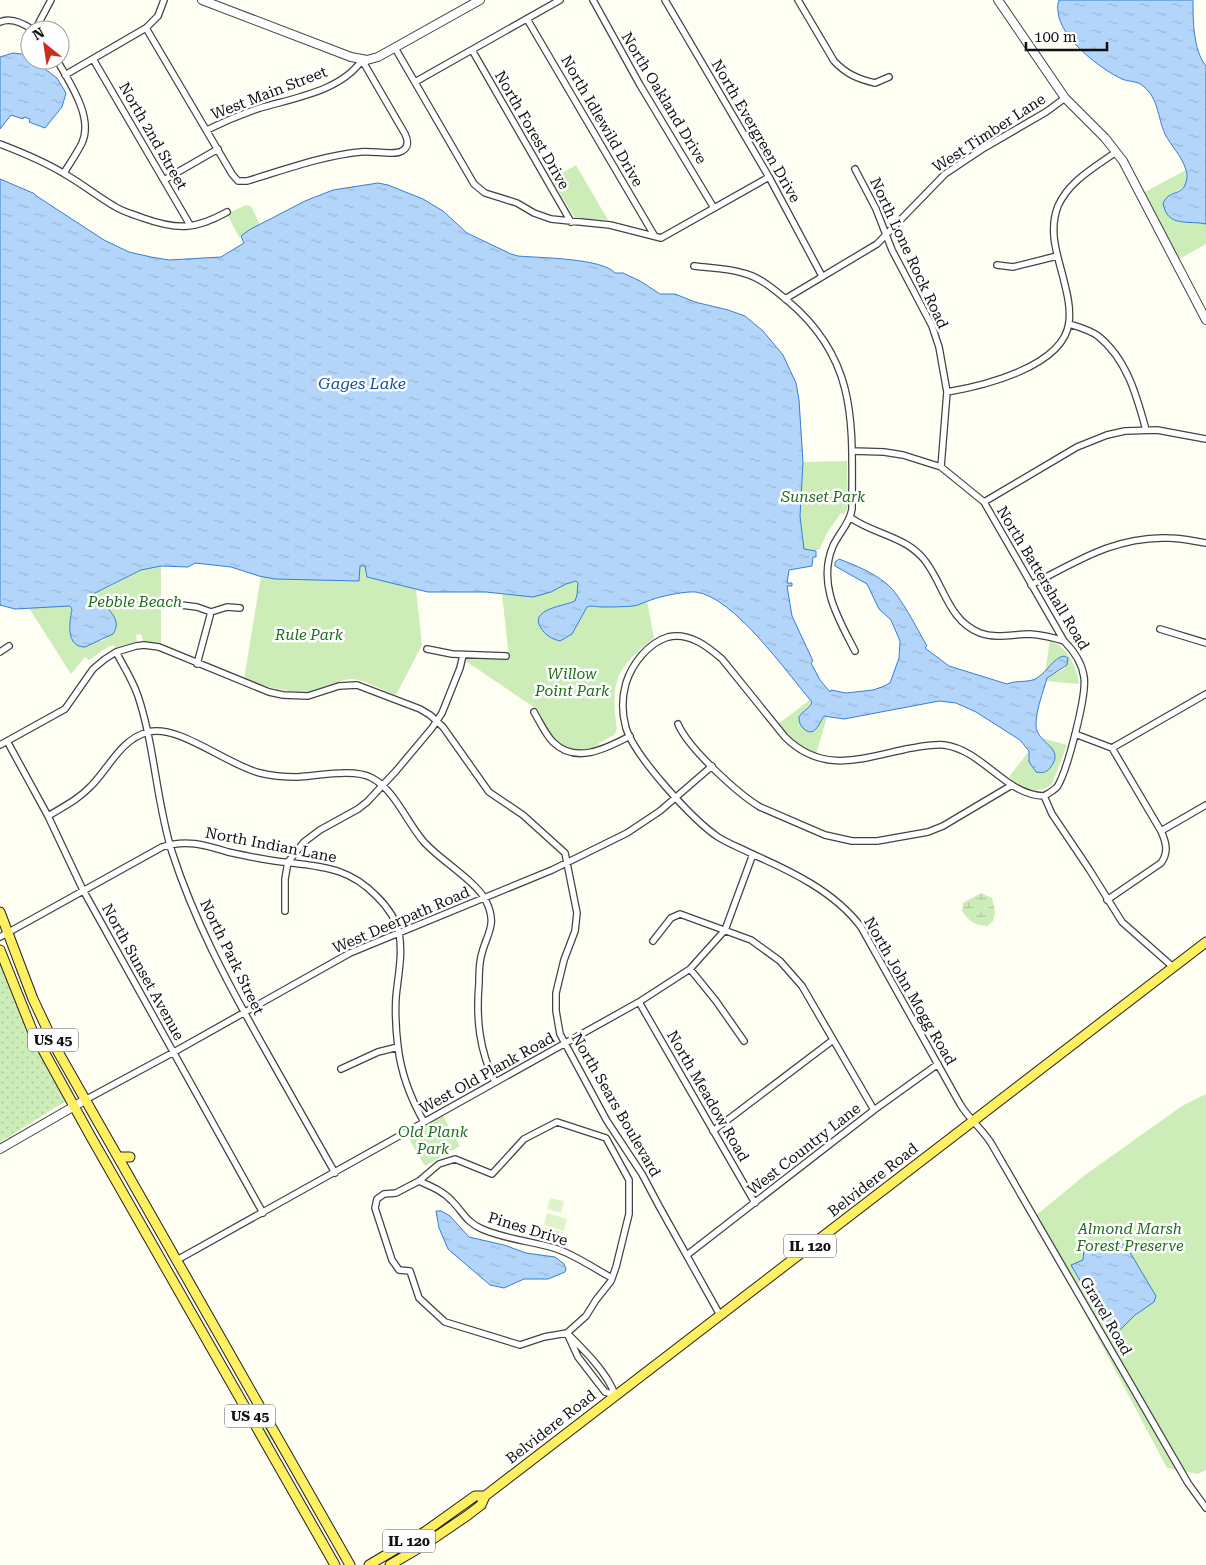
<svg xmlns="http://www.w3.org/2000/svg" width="1206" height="1565" font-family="'Roboto Serif',serif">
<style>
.grass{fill:url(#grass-dots)}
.wetland{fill:url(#wetland-marsh)}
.park{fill:#ccedb8}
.pitch{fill:#dff3cb}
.water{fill:url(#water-ripples);stroke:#357ed6}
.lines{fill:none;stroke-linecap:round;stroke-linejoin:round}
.minor-casing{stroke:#434343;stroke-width:8}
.tertiary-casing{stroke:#434343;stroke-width:10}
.primary-casing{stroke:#212121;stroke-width:11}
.minor{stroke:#fff;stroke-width:5.5}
.tertiary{stroke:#fff;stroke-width:8}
.primary{stroke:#fff062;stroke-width:9}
.labels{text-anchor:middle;stroke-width:5;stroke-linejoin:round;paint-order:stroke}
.shield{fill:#fff;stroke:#585858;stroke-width:1}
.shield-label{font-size:14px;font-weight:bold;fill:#101010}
.street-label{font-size:15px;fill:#101010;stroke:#fff}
.park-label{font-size:15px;font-style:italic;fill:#1f6d1a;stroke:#fff}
.water-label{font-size:16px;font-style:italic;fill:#0f50ab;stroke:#fff}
</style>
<defs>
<pattern id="grass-dots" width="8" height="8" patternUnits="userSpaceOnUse" patternTransform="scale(1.25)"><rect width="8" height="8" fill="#ccedb8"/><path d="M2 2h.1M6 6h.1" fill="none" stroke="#aeca9d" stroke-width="1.8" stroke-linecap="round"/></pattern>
<pattern id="wetland-marsh" width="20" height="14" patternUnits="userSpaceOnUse" patternTransform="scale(1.25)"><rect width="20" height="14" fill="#ccedb8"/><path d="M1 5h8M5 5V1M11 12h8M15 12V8" fill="none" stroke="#aeca9d"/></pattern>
<pattern id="water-ripples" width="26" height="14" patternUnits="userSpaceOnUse" patternTransform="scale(1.25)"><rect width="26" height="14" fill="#b3d5fa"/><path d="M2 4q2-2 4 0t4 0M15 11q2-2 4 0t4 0" fill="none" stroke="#99b6d5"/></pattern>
</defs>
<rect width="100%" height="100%" fill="#fffef2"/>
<path class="grass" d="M 0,961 L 18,1008 L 69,1099 L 0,1142 Z
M 256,1407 L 274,1439 L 270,1441 L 251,1411 Z"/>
<path class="wetland" d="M 981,893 L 992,898 L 995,912 L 993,921 L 987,926 C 974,925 969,921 962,911 L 963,903 Z"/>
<path class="park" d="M 576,165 L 608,220 L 575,218 L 551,179 Z
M 1186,170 C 1190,186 1184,189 1170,194 L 1198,222 L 1206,224 L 1206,244 L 1176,261 L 1143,193 Z
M 246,205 L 251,206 L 260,225 L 239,237 L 228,216 L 229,213 Z
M 847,461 L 848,506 L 845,514 L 841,513 L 827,533 L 819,550 L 804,550 L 800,516 L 803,462 Z
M 161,566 L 161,644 L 143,641 L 141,634 L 136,635 L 137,641 L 116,648 L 113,645 L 106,648 L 89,660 L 85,657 L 71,674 L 29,608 L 68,606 L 72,610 C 69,621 69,630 73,641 L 102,641 L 111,635 L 115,618 L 98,600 L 94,597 L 94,592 L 109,587 L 141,570 Z
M 360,566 L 366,566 L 367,577 L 416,589 L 422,645 L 396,695 C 384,691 365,680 352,679 C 340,679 328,688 316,691 C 291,695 268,687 244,679 L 261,576 L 275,579 L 359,581 Z
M 572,581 L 576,581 L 578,583 L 577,595 L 575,601 L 565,604 L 572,634 L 587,607 L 592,605 L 599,607 L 642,604 L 647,601 L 654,638 C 616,668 610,681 617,729 L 614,735 L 599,743 L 600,748 L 585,750 L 566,748 L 553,738 L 538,710 L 464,660 L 465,657 L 509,657 L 502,594 L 533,597 L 551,592 Z
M 1050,640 C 1069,649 1076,665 1079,684 L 1046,681 L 1048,677 L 1063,670 L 1067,665 L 1059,657 L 1045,672 Z
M 810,700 L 812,703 L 808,709 L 804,711 L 803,728 L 808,732 L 820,723 L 824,716 L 827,717 L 816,754 C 800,747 789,738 778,724 Z
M 1039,737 L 1067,745 L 1052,784 C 1037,797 1022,787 1009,777 L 1029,751 L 1028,758 L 1034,771 L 1041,773 L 1046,772 L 1053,764 L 1048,743 Z
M 1206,1094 L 1206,1470 L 1198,1474 L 1167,1468 L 1034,1217 L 1085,1175 L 1182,1106 Z
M 442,1114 L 460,1146 L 425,1166 L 406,1134 Z"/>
<path class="pitch" d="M 550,1198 L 564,1201 L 561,1213 L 547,1209 Z
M 547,1213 L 567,1219 L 564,1231 L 544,1225 Z
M 544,1227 L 563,1232 L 561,1241 L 542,1236 Z"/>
<path class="water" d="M 1059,0 L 1193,0 C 1193,20 1193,50 1206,66 L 1206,224 C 1188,220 1167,228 1163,203 C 1169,190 1182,195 1185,185 C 1187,180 1188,175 1186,170 C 1182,156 1171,146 1165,134 C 1157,116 1159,99 1143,86 C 1138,81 1129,82 1122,79 C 1100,69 1059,37 1058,11 C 1057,8 1058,4 1059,0 Z
M 13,53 L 29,55 L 30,60 L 33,60 L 57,78 L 66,93 L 62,107 L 45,128 L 29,122 L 30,119 L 24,117 L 23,119 L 11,115 L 0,129 L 0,57 Z
M 0,179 L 33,193 L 38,197 L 104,240 L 129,252 L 151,257 L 169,260 L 221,257 L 244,243 L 241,236 L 249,230 L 305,201 L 333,190 L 378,183 L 388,185 L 423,199 L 443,211 L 467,233 L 511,254 L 518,256 C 540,258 602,258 615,273 L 623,273 L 640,281 L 660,294 L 675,294 L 695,302 L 728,310 L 745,316 L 763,331 L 783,355 L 796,383 L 799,400 L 803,462 L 800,516 L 804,549 L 816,551 L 816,557 L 813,557 L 812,566 L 789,570 L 787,583 L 792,583 L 792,586 L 787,586 L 792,616 L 813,661 L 811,663 L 820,680 L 830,692 L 831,690 L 846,693 L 873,690 L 882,687 L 890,683 L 899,658 L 900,641 L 891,620 L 879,609 L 867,584 L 835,566 L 835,562 L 839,559 C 855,565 874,573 887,584 C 901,596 917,629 927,646 L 925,648 L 949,666 L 1007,684 C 1016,680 1030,683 1037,678 C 1048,671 1053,658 1064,656 L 1068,658 L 1067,665 L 1047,678 C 1043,693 1036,709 1036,725 C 1036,744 1067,747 1050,768 C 1046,773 1042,773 1036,772 L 1029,762 L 1029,751 L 1020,740 L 976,712 L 956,703 L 939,701 L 844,719 L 824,716 C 819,724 814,739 803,728 C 800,725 799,722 799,717 C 803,710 810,709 812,702 C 787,673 734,597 696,592 C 686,591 661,596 651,600 C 644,602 640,605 633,606 C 623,607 612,607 602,607 C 596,607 593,605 587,607 L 572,634 L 560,641 C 552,639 545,635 541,628 C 528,609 565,606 575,601 L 577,595 L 578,583 L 576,581 L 566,584 L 551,592 L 533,597 L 486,592 L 428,592 L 367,577 L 365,566 L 360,566 L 359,581 L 275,579 L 259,576 L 231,567 L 195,563 L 188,567 L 161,566 L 141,570 L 93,594 L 94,597 C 100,601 115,613 116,622 C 117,626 115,631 113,634 L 85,647 C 66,647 69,623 72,610 L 70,606 L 15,609 L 0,605 Z
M 436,1211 L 441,1211 L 450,1216 L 469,1237 L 504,1245 L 526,1253 L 555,1257 L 564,1264 L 566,1269 L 565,1272 L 548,1279 L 524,1279 L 504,1288 L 490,1285 L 448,1249 L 439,1228 Z
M 1093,1243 C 1104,1245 1113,1243 1123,1244 L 1131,1254 L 1156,1296 L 1154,1302 L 1135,1315 L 1113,1337 L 1071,1265 L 1083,1260 L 1084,1249 Z"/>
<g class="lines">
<defs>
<path id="minor" d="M 593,0 L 640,85 L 714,208
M 665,0 L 769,177 L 822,276
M 798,0 L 834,61 C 846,74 858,79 875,83 L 889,77
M 527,19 L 654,235
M 0,22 C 11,17 23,23 33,30
M 146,28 L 232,174 L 238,181 L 247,181 C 284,170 321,156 360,152 C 370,150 394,156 402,151 C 409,147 408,140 405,134 L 362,60 C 341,91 294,98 260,108 C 242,114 225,121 207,130
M 35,30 L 51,0
M 395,48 L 474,184 L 485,193 L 517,203 L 534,213 L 551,219 L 610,225 L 661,238 L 769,177
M 472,50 L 571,222
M 93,59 L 190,225
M 57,60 C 69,82 94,117 82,143 C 77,153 70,163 64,173
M 65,75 L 146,28 L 158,16 L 164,0
M 415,82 L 560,0
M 0,144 C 21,152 43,161 63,173 C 81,183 97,196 114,206 C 123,212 133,214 143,218 C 177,230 195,230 227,212
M 855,169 L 876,209 L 892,250 L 932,326 L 939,347 L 947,392 L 941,467
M 164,180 L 218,149
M 997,265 L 1013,267 L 1057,256
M 694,266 C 710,268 728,268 743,273 C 760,277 775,290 788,301 C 859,361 852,425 852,509 C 850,523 839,533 833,546 C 817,584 838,618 855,651
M 785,299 L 877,244 L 945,174 L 984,148 L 1046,112 L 1065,98
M 1069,324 C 1079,327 1090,330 1098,336 C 1127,359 1137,397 1146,430
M 947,392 C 982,386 1064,367 1069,322 C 1071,306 1066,289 1062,273 C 1056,251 1049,229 1058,206 C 1069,181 1095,167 1116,152
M 852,451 L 884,452 L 903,455 L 941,467 L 984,502 L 1064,641 C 1074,651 1082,663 1084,677 C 1087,695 1067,772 1057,787 C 1053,791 1049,793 1044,796
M 984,502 L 1077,447 L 1107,435 L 1125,431 L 1157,430 L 1206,439
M 851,518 C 875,535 907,536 926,562 C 944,586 949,621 980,633 C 996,639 1014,634 1030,634 C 1042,635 1052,637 1064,641
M 1031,585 C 1076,562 1115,536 1168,538 C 1181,538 1193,541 1206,543
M 181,605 L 197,607 L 211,612
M 1160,629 L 1206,643
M 427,649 L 452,654 L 506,656
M 0,652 L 9,646
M 116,652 C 124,667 133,681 138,696 C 155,747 156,801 172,852 C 194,920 227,982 262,1044 C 286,1087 311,1130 335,1173
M 197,664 L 211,612 L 227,607 L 240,608
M 534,712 C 540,722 545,734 553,742 C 576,765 607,748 630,736
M 678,724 C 688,748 737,793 760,807 L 825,835 L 852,841 L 877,841 L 928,832 L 943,826 L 1012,785
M 1075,734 L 1112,748 L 1161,831 C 1166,842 1169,852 1161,863 L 1107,900
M 7,741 L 48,816 L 83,890 L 263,1213
M 0,745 L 65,709 L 93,669 L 105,659 L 116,652 L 136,646 L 144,645 L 159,647 L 269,692 L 283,695 L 308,696 L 339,686 L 357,685 L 420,709 L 430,715 L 443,727 L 489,792 L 523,815 L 565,853 L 577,913 L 575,931 L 564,960 L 556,993 L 556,1011 L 560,1034 L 607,1121 L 642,1174 L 659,1206 L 720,1315
M 1112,748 L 1206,694
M 1044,796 C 1005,795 983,750 944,745 C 931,744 919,747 906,749 C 861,759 822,774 785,737 L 722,659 C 707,646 689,632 668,637 C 648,643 632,664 626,683 C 622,697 622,714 626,728 C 635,757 693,820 718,837 C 729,844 741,848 752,854 C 791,871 835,892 861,927 L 960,1104 C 969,1119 982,1129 991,1143 L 1188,1483 L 1206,1508
M 1044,796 L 1052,814 L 1089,869 L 1122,922 L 1173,967
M 48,816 C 63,807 79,799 91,786 C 109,768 121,739 148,732 C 179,724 227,765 260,773 C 272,776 285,777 297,777 C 318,776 354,768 372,778 C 395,790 407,823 424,842 C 439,859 475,881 485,899 C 499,926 486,933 481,957 C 479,965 479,975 479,983 C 476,1018 479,1050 495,1082
M 1161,831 L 1206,805
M 285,911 L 285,879 L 288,862 L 304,842 L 320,830 L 358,809 L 367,802 L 396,771 L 432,728 L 442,713 L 460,668 L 463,655
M 0,937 L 162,847 C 186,839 205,845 228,852 C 242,855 256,858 269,860 C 293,864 317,864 340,872 C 364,880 394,908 399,933 C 403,954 398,976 396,997 C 395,1014 396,1031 398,1047 C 401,1073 411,1099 424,1122
M 653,941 L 671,918 L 680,914 L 751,940 L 780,961 L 802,986 L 874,1110
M 690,969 L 716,1001 L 744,1041
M 639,1002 L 755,1203
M 341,1069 L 378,1052 L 398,1047
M 85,1100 L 174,1052 L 350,953 L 552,870 L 627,833 L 660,811 L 712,766
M 557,1122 L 606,1138 L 629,1180 L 629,1214 L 616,1267 L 611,1281 L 596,1300 L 586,1316 L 567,1333 L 544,1337 L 520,1345 L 445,1322 L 419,1298 L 410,1271 L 399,1270 L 392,1260 L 375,1208 L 377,1199 L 384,1194 L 396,1193 L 419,1181 L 439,1164 L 455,1159 L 492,1174 L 524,1139 Z
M 713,1131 L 833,1040
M 419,1181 C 430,1186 443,1191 452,1201 C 463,1212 466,1222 482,1229 C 505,1239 530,1241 554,1248 C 574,1254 593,1268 612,1278
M 687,1255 L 874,1110 L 938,1064
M 177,1260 L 639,1002 L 690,969 L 725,930 L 753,854
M 567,1333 L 578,1357 L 605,1392 L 615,1395
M 570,1336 C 586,1352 608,1374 615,1395"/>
<path id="tertiary" d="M 202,0 L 351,57 L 367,60 L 378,57 L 480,0
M 998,0 L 1065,98 L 1105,138 L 1123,161 L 1206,320
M 0,1149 L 85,1100"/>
<path id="primary" d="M 0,912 L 33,999 L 57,1050 L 350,1565
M 0,950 L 32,1030 L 91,1137 L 335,1565
M 118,1157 L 130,1157
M 369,1565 L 426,1531 L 475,1496 L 485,1496
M 390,1565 L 424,1545 L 468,1515 L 481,1505 L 485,1496 L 1206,942"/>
</defs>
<use href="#minor" class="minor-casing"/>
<use href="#tertiary" class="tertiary-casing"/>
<use href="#primary" class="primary-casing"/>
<use href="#minor" class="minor"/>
<use href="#tertiary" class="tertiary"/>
<use href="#primary" class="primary"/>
</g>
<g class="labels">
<g class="shield">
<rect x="28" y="1028.5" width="50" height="23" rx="4"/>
<rect x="784" y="1234.5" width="52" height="23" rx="4"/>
<rect x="225" y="1404.5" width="50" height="23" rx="4"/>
<rect x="383" y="1529.5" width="52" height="23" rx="4"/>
</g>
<g class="shield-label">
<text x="53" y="1045">US 45</text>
<text x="810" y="1251">IL 120</text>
<text x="250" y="1421">US 45</text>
<text x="409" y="1546">IL 120</text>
</g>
<g class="street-label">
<text transform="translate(269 93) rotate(-21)" y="5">West Main Street</text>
<text transform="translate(664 98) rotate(59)" y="5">North Oakland Drive</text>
<text transform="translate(602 121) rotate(60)" y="5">North Idlewild Drive</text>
<text transform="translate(532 130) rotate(60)" y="5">North Forest Drive</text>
<text transform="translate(756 131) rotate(60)" y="5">North Evergreen Drive</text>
<text transform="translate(989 133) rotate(-33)" y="5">West Timber Lane</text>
<text transform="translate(153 136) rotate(60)" y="5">North 2nd Street</text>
<text transform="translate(909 253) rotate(65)" y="5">North Lone Rock Road</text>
<text transform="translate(1043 578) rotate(59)" y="5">North Battershall Road</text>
<text transform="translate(271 845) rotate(11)" y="5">North Indian Lane</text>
<text transform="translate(401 920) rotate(-23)" y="5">West Deerpath Road</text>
<text transform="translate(232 957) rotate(64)" y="5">North Park Street</text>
<text transform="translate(143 972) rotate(61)" y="5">North Sunset Avenue</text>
<text transform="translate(910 991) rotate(60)" y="5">North John Mogg Road</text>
<text transform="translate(487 1073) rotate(-29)" y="5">West Old Plank Road</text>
<text transform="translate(708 1096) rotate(60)" y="5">North Meadow Road</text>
<text transform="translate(616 1105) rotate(60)" y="5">North Sears Boulevard</text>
<text transform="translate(804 1149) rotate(-38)" y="5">West Country Lane</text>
<text transform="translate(873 1180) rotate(-38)" y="5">Belvidere Road</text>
<text transform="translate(528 1229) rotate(17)" y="5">Pines Drive</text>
<text transform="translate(1106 1316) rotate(60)" y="5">Gravel Road</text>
<text transform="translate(551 1427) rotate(-38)" y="5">Belvidere Road</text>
</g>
<g class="park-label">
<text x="823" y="502">Sunset Park</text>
<text x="135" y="607">Pebble Beach</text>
<text x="309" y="640">Rule Park</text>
<text x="572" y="679">Willow<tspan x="572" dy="17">Point Park</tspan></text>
<text x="433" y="1137">Old Plank<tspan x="433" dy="17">Park</tspan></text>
<text x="1130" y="1234">Almond Marsh<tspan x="1130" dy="17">Forest Preserve</tspan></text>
</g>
<g class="water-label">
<text x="362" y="389">Gages Lake</text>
</g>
</g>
<g transform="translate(45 45) rotate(330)"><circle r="24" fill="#ffffff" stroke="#9f9f9f"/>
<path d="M0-4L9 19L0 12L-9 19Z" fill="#ca2e1d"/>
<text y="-8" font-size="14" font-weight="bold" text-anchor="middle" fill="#101010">N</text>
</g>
<path d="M1026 42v8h81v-8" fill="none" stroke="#101010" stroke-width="2.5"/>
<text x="1034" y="42" font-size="15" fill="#101010" stroke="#ffffff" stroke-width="4" paint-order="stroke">100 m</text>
</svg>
